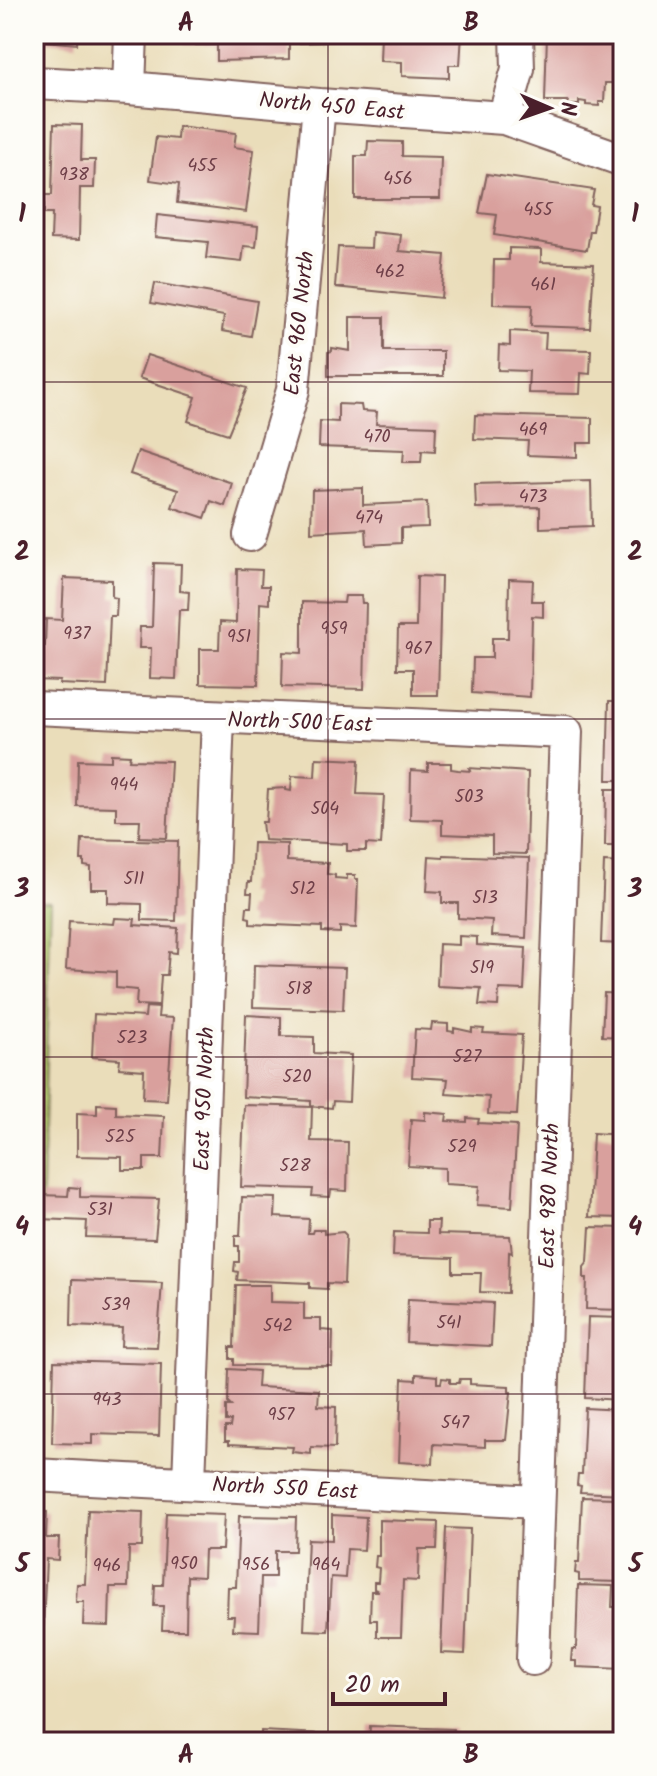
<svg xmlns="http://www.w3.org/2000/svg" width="657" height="1776" font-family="Kalam,sans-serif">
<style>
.green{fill:#aac268;stroke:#7a704a;stroke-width:2}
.building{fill:#d9a09d}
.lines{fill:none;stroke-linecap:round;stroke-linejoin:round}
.street-casing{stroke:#82625d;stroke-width:36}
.street{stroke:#fff;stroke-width:32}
.grid{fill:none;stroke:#4a1f2b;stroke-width:2;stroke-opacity:0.55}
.labels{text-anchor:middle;stroke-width:8;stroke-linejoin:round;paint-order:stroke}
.number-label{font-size:18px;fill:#6e3f48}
.street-label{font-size:22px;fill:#4a1f2b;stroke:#fdfcf7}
.neatline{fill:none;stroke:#4a1f2b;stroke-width:3}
.grid-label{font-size:26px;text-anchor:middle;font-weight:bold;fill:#4a1f2b}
</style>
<rect width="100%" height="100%" fill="#fdfcf7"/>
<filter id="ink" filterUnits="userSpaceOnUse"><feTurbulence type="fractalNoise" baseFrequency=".0125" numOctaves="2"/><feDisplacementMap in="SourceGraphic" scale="16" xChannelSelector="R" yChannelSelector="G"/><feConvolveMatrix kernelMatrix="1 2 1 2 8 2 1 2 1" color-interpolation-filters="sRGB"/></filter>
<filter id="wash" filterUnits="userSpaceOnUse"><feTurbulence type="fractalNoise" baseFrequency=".006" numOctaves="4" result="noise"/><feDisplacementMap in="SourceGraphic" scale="32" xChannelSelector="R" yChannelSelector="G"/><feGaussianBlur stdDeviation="1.8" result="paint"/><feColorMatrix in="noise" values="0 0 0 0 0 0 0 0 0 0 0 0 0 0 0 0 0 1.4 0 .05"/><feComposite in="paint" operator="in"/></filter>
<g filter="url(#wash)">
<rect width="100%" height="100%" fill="#eaddba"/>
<path class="green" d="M 34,901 L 51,902 L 39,1293 L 34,1292 Z"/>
<g id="blocks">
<path class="building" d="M 34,34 L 78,34 L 77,44 L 34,40 Z
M 183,34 L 326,34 L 326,42 L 289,43 L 289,59 L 217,61 L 217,45 L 184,45 Z
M 381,34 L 462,34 L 460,65 L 449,65 L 449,78 L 402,76 L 402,62 L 380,61 Z
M 547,34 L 623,34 L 623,83 L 605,83 L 604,102 L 599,102 L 599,106 L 586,105 L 586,102 L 579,101 L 579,105 L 567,105 L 568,101 L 545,101 Z
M 54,124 L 82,125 L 81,160 L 95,160 L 94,188 L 80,188 L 79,240 L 51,239 L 52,214 L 44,214 L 44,195 L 52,195 Z
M 178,126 L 236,133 L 234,147 L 254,150 L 246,212 L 177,203 L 179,184 L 150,180 L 156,137 L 177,139 Z
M 368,141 L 402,142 L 402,156 L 441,157 L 440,199 L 355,199 L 355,156 L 367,156 Z
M 487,174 L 594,190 L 591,205 L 597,206 L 593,231 L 590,231 L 587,250 L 494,235 L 497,215 L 479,213 Z
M 157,215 L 258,226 L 256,247 L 244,246 L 242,262 L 206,258 L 208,242 L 155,237 Z
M 372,232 L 401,235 L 399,251 L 445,255 L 441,298 L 335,287 L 338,247 L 371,248 Z
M 509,248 L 541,249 L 541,262 L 594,264 L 590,328 L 531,326 L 532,305 L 493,304 L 494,260 L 509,260 Z
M 155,283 L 257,301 L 251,336 L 222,331 L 224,316 L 151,303 Z
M 350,317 L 384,317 L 384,351 L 443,351 L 443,376 L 328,376 L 328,352 L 332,351 L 332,348 L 350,351 Z
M 510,331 L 546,333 L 545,349 L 591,350 L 590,374 L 581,373 L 580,394 L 528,393 L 529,371 L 498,370 L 499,345 L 510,346 Z
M 147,355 L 247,388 L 228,434 L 188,421 L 196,397 L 139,378 Z
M 338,404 L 361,405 L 362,411 L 377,412 L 376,424 L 436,426 L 435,451 L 422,450 L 421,462 L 403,462 L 404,450 L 319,447 L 320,421 L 338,422 Z
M 475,415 L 592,418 L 592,443 L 577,443 L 577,457 L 527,455 L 528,441 L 474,439 Z
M 138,451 L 232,483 L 225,506 L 211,501 L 205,518 L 172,507 L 178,490 L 130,474 Z
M 591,481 L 592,526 L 540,528 L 540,507 L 476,508 L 475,484 Z
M 363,488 L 363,505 L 427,502 L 428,527 L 401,528 L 401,543 L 367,545 L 366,529 L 311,532 L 312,490 Z
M 154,563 L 181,564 L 180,591 L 189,592 L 188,610 L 179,610 L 176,679 L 150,678 L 151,648 L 139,648 L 140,627 L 152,627 Z
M 237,569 L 262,570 L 261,586 L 269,586 L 269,604 L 260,603 L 258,685 L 200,684 L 200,649 L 219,649 L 220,622 L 236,623 Z
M 417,576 L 441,577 L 438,695 L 413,695 L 413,669 L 397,669 L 398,627 L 416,627 Z
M 64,578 L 112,580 L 112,597 L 117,598 L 116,616 L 110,616 L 107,686 L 59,684 L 60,681 L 34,680 L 34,646 L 45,646 L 46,619 L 62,620 Z
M 509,579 L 533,580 L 532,601 L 543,601 L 543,617 L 532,616 L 530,697 L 472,693 L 473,658 L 492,658 L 492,638 L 508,638 Z
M 345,596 L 361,596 L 362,603 L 366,603 L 364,689 L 282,687 L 283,652 L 302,653 L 302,602 L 344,603 Z
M 609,701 L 623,701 L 623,780 L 607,780 Z
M 111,754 L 130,755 L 129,760 L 171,761 L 167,838 L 139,837 L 140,820 L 116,820 L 116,807 L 77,806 L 78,760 L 111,761 Z
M 316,758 L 359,760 L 357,794 L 384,795 L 381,845 L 366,844 L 366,851 L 347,851 L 347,844 L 264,840 L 262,822 L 266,822 L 268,789 L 286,788 L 286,790 L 291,791 L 292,776 L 315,777 Z
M 428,763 L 451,763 L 451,769 L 458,770 L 470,771 L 469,768 L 528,772 L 526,854 L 492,853 L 492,836 L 442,834 L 442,820 L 410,819 L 411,770 L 428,771 Z
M 606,789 L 623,789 L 623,846 L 605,846 Z
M 82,839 L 178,841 L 176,921 L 142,920 L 142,904 L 108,903 L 108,889 L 91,889 L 91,867 L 84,866 L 84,860 L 81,860 Z
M 253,843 L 287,844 L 287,861 L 328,863 L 327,874 L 335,875 L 335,878 L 347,879 L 347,875 L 355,875 L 355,879 L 358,879 L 356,928 L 340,927 L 340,933 L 322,932 L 322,927 L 250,924 L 250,918 L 246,917 L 247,907 L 251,907 L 252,893 L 247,893 L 248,882 L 251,882 Z
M 443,855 L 529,858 L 526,938 L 491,936 L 492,920 L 458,918 L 458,903 L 442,903 L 442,892 L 427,891 L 429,856 L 443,857 Z
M 604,862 L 623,863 L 623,944 L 601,943 Z
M 115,918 L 135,919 L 134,925 L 178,928 L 177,953 L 169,952 L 167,975 L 161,975 L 159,1006 L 136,1005 L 137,990 L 116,988 L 116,972 L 66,969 L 69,921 L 114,924 Z
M 459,936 L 477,937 L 477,945 L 526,948 L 524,990 L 499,989 L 498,1006 L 479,1005 L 481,988 L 437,986 L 439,944 L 459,945 Z
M 254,965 L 345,968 L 343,1010 L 253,1007 Z
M 604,993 L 623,994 L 623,1037 L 602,1036 Z
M 146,1007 L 159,1008 L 158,1017 L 173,1018 L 167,1100 L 143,1099 L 144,1070 L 119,1068 L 120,1059 L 92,1057 L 94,1014 L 145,1017 Z
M 246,1015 L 281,1017 L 281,1036 L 314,1037 L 314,1053 L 351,1055 L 349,1102 L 333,1101 L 332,1108 L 311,1106 L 311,1101 L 243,1097 Z
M 432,1023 L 448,1024 L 448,1031 L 454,1032 L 454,1028 L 472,1032 L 472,1028 L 484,1029 L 483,1033 L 522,1035 L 517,1115 L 488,1114 L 489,1097 L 446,1094 L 448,1079 L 412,1077 L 415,1029 L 431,1030 Z
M 97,1104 L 116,1105 L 116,1114 L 164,1116 L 162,1158 L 144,1158 L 144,1170 L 122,1170 L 122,1157 L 77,1156 L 77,1113 L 97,1114 Z
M 244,1105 L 312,1107 L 311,1141 L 348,1142 L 347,1191 L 331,1190 L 330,1197 L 312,1196 L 313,1189 L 241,1187 Z
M 425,1112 L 447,1114 L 446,1121 L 467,1122 L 467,1118 L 479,1119 L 478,1123 L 517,1125 L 512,1207 L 477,1205 L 479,1186 L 445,1184 L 445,1168 L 408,1166 L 411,1119 L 425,1120 Z
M 593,1133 L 623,1135 L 623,1218 L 589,1217 Z
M 69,1187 L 80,1188 L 80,1197 L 159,1199 L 155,1239 L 86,1237 L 87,1221 L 41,1219 L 42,1195 L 68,1196 Z
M 242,1197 L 276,1198 L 275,1217 L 309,1219 L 308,1233 L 312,1233 L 313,1230 L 324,1230 L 324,1234 L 343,1232 L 346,1235 L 344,1284 L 327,1283 L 327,1289 L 310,1288 L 310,1283 L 237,1280 L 238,1272 L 234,1271 L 235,1262 L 239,1262 L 239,1246 L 235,1246 L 235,1236 L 240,1236 Z
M 427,1221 L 439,1221 L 438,1234 L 510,1236 L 512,1253 L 509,1252 L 508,1293 L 480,1292 L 481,1273 L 453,1273 L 453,1258 L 393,1256 L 394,1232 L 427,1233 Z
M 590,1227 L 623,1228 L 623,1310 L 586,1309 L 587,1278 L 584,1278 L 584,1267 L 588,1262 Z
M 72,1280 L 162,1283 L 157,1347 L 121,1346 L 122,1328 L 71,1326 Z
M 236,1285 L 270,1285 L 270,1302 L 304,1303 L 304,1319 L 321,1319 L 321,1330 L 333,1331 L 332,1366 L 234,1365 L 234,1359 L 230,1359 L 230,1347 L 234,1347 Z
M 408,1299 L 493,1303 L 491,1346 L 406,1342 Z
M 588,1317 L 623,1318 L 623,1400 L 585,1398 Z
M 54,1361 L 161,1364 L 159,1436 L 92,1434 L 92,1444 L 52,1443 Z
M 229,1369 L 258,1371 L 257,1387 L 319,1390 L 318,1406 L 336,1407 L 335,1448 L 311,1447 L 311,1454 L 292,1452 L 293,1447 L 229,1444 L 229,1441 L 225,1441 L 225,1427 L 230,1427 L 231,1421 L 226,1421 L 226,1406 L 231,1406 L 228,1403 Z
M 416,1374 L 437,1376 L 437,1383 L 441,1383 L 442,1378 L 450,1379 L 450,1383 L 459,1383 L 460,1379 L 470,1379 L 470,1384 L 509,1386 L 509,1392 L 511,1392 L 506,1440 L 485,1440 L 485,1447 L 434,1444 L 433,1464 L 399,1462 L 402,1379 L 416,1380 Z
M 585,1408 L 620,1410 L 619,1429 L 623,1429 L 623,1494 L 580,1492 L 581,1486 L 577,1485 L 578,1474 L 582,1474 Z
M 582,1497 L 616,1498 L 616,1519 L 623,1519 L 623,1582 L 579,1581 L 579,1574 L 575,1573 L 576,1563 L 579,1563 Z
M 88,1510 L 143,1512 L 142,1547 L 129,1547 L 128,1587 L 110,1587 L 109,1626 L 83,1625 L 84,1602 L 76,1602 L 77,1584 L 85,1584 Z
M 34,1511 L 47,1512 L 46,1538 L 59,1538 L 58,1560 L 46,1559 L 43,1628 L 34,1628 Z
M 166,1513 L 224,1515 L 222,1550 L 204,1550 L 203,1577 L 187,1576 L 186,1630 L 162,1630 L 163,1606 L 154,1606 L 155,1585 L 163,1585 Z
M 332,1515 L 366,1517 L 364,1550 L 347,1549 L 345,1578 L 331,1577 L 328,1631 L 304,1630 L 308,1539 L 332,1540 Z
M 239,1516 L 296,1517 L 295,1551 L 275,1551 L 275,1577 L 261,1577 L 259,1631 L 233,1630 L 234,1616 L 227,1616 L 228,1587 L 236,1587 Z
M 379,1520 L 438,1522 L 437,1549 L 419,1549 L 418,1581 L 403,1580 L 401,1637 L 377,1637 L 377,1620 L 370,1620 L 371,1591 L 379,1591 L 374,1589 L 374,1582 L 378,1582 L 379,1568 L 375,1567 L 376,1556 L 379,1556 Z
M 446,1528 L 470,1529 L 465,1654 L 441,1653 Z
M 578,1585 L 613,1586 L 612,1607 L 623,1607 L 623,1669 L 576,1667 L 576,1661 L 571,1661 L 572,1649 L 576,1649 Z
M 370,1726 L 454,1729 L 453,1742 L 369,1742 Z
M 261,1731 L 342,1735 L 342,1742 L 261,1742 Z
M 168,1736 L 226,1738 L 226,1742 L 168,1742 Z"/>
</g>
</g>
<g filter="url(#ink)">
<use href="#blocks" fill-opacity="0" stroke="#82625d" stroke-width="2"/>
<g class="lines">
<defs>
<path id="street" d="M 34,83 L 129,88 L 319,105 L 504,118 L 623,160
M 129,88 L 131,34
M 504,118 L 518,69 L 517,34
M 250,535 L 293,390 L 319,105
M 34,708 L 566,732 L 533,1659
M 34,1475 L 537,1502
M 189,1481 L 218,717"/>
</defs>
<use href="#street" class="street-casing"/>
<use href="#street" class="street"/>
</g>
</g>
<path class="grid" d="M 328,34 L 328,1742M 34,382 L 623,382M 34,719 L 623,719M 34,1057 L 623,1057M 34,1394 L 623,1394"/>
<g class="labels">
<g class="number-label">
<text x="202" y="171">455</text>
<text x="74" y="180">938</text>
<text x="398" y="184">456</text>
<text x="538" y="215">455</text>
<text x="390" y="277">462</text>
<text x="543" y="290">461</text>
<text x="533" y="435">469</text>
<text x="377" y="442">470</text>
<text x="533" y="502">473</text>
<text x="369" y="523">474</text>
<text x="334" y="634">959</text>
<text x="77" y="639">937</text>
<text x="239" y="642">951</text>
<text x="418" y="654">967</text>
<text x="124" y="790">944</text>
<text x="469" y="802">503</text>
<text x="325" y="814">504</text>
<text x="134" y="884">511</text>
<text x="303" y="894">512</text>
<text x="485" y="903">513</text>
<text x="482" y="973">519</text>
<text x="299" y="994">518</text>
<text x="132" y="1043">523</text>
<text x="467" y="1062">527</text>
<text x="297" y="1082">520</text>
<text x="120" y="1142">525</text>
<text x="462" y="1152">529</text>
<text x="295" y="1171">528</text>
<text x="100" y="1215">531</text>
<text x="116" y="1310">539</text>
<text x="449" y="1328">541</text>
<text x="278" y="1331">542</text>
<text x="107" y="1405">943</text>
<text x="281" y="1420">957</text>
<text x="455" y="1428">547</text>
<text x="184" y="1569">950</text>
<text x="256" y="1570">956</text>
<text x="326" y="1570">964</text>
<text x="107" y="1571">946</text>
</g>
<g class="street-label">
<text transform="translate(332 105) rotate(5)" y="8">North 450 East</text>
<text transform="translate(298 323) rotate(-84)" y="8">East 960 North</text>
<text transform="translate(300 721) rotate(2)" y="8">North 500 East</text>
<text transform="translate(203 1099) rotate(-88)" y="8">East 950 North</text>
<text transform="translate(548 1196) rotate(-88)" y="8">East 980 North</text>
<text transform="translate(285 1487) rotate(3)" y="8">North 550 East</text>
</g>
</g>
<rect width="657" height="1776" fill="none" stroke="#fdfcf7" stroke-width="88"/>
<g transform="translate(549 108) rotate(92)" stroke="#fdfcf7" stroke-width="6" paint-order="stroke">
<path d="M0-6L14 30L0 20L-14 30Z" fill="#4a1f2b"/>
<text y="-12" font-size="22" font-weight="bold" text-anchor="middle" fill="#4a1f2b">N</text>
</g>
<path d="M333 1692v12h112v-12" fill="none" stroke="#4a1f2b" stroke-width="4"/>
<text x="345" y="1692" font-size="24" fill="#4a1f2b" stroke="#fdfcf7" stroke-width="6" paint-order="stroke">20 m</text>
<rect x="44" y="44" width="569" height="1688" class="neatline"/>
<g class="grid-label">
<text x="186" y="31">A</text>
<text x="471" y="31">B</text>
<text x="22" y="222">1</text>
<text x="635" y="222">1</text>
<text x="22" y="560">2</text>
<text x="635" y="560">2</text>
<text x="22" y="897">3</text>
<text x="635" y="897">3</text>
<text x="22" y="1235">4</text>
<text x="635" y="1235">4</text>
<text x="22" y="1572">5</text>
<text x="635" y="1572">5</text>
<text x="186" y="1763">A</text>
<text x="471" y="1763">B</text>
</g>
</svg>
